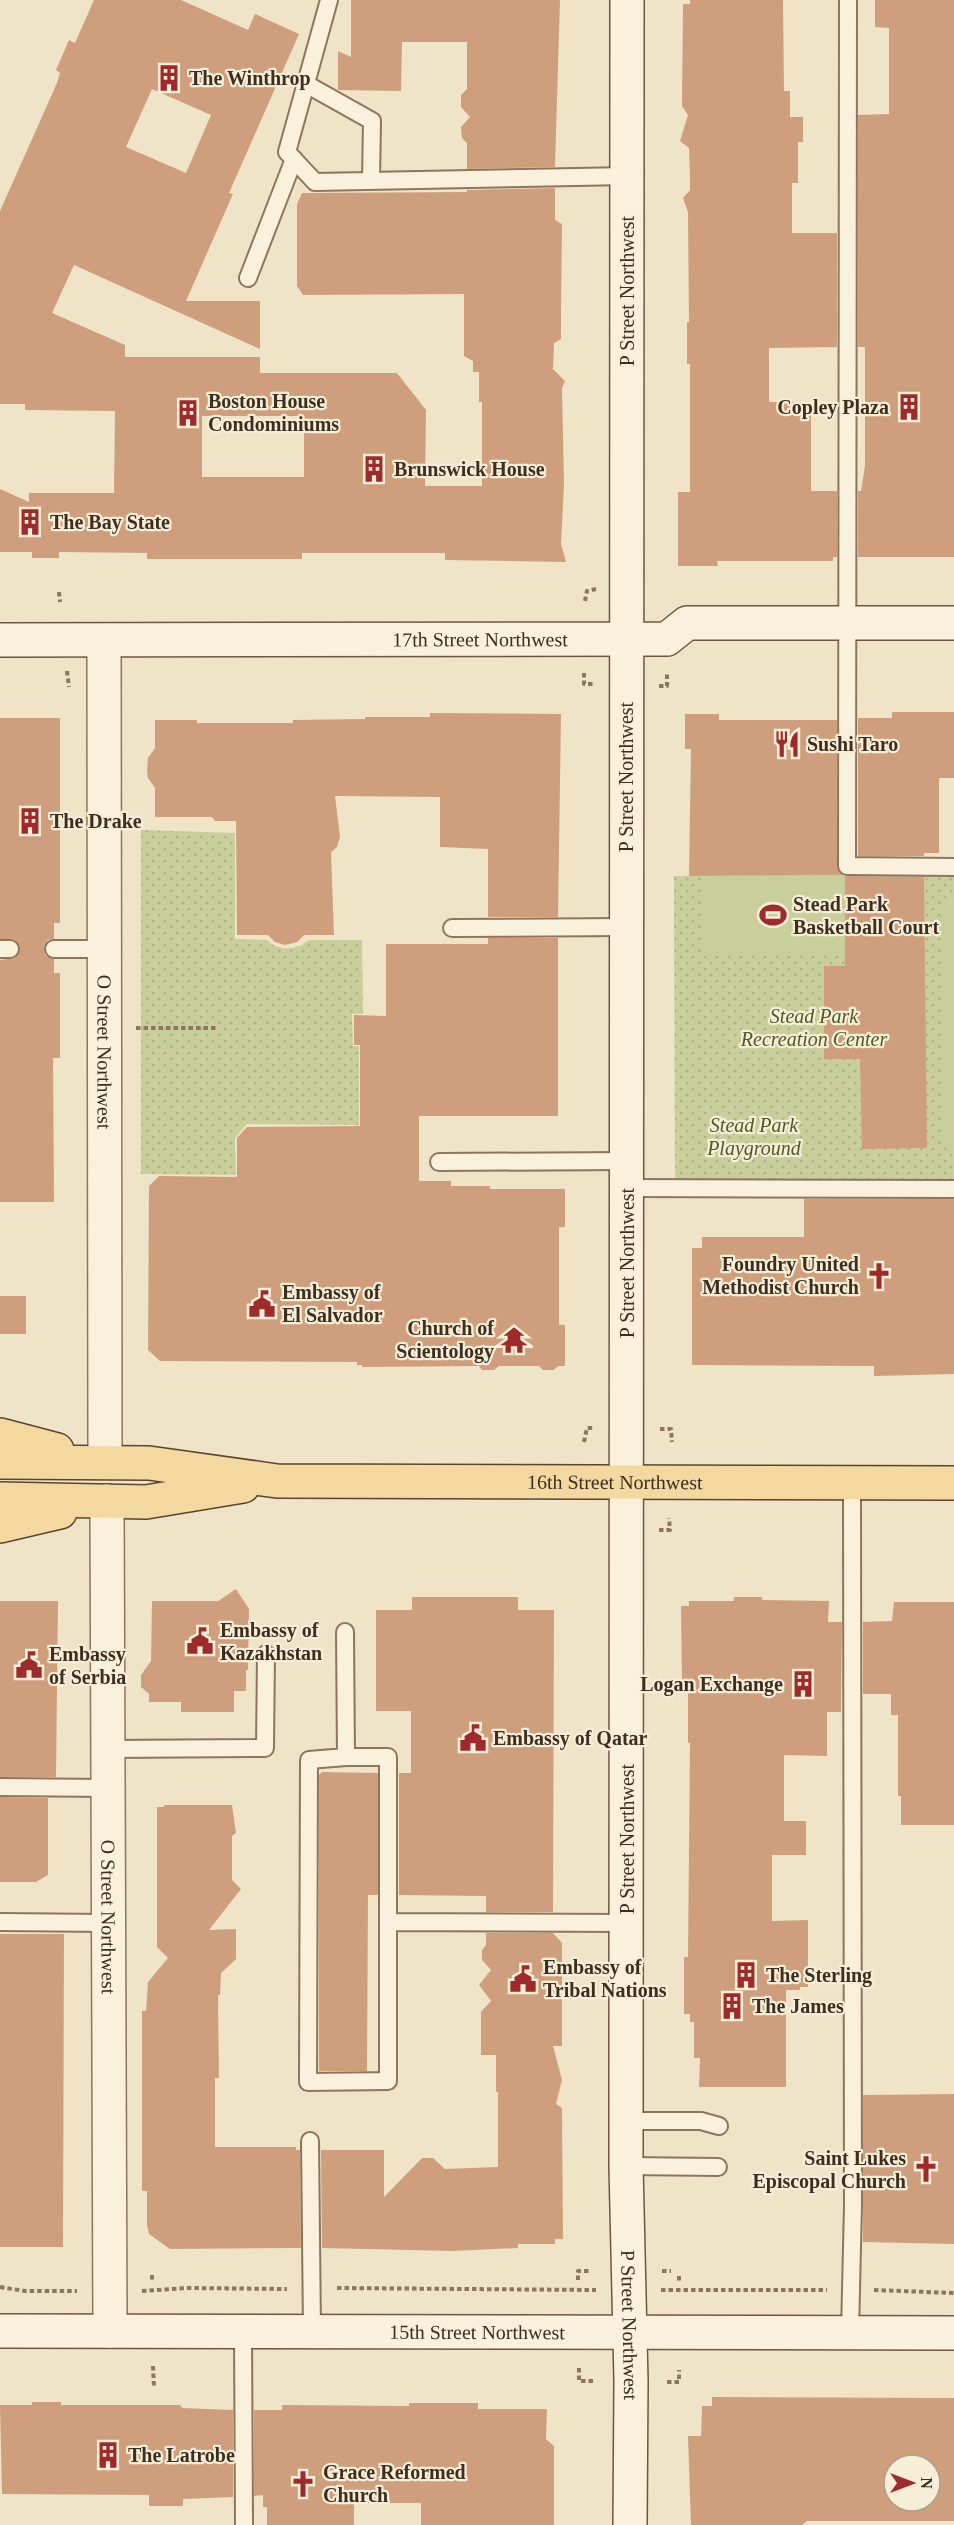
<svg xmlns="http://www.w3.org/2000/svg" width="954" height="2525" font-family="Georgia,serif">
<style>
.grass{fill:url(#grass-dots)}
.garden{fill:#c9cf9b}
.building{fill:#cf9f7d;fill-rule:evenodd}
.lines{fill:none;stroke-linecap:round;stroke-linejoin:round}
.lane-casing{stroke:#8d765c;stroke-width:20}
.street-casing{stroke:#8d765c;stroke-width:36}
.secondary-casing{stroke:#6f573f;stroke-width:36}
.primary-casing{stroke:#5b4430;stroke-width:36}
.path{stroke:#8d765c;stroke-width:4;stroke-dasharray:4.5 3;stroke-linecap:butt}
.lane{stroke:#faf1dc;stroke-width:16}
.street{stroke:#faf1dc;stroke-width:33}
.secondary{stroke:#faf1dc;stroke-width:33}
.primary{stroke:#f3d9a0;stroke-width:33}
.labels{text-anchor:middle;stroke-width:4.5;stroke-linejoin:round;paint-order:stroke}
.poi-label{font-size:20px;font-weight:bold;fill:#3d2e20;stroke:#f7eed8;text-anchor:start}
.street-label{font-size:20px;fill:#3d2e20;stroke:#f7eed8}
.park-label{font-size:20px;font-style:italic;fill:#4d5a26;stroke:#f7eed8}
</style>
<defs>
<pattern id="grass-dots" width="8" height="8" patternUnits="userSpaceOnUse" patternTransform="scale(1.5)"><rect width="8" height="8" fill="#c9cf9b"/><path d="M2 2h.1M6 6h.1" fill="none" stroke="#aeb285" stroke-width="1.8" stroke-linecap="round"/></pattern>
</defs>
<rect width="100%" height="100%" fill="#f0e4c8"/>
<path class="grass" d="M 141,830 L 235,833 L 235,939 L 267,940 C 279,952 297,950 309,940 L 362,940 L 363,1014 L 352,1014 L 353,1046 L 359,1046 L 359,1125 L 247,1124 L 235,1138 L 236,1175 L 141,1174 Z
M 954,875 L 954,1180 L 675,1180 L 674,876 Z"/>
<path class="garden" d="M 845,875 L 845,955 L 701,956 L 701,876 Z
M 950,897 L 954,897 L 954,1158 L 942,1137 L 941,905 Z"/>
<path class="building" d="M 94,0 L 181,0 L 248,30 L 255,14 L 299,34 L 229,193 L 233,194 L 186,301 L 260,301 L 260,349 L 74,265 L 52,313 L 125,345 L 125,357 L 260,357 L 260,373 L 397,373 L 426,410 L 425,486 L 482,486 L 482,402 L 479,402 L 479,372 L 473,372 L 473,361 L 464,356 L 464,294 L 303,295 L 297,286 L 297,204 L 302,193 L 467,192 L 467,190 L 555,188 L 555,220 L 562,224 L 561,314 L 561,339 L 554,343 L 553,369 L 565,381 L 562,388 L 564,484 L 561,544 L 566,562 L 445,560 L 445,553 L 302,553 L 302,559 L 147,559 L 147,553 L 59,552 L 59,558 L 32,558 L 32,552 L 0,552 L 0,489 L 29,502 L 29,493 L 114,493 L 115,411 L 25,410 L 25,404 L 0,404 L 0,211 L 57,83 L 60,73 L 56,70 L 69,40 L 75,43 ZM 152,89 L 211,115 L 186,173 L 126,147 ZM 202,416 L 304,416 L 304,477 L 202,477 Z
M 351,0 L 560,0 L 555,167 L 467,169 L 467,143 L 462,138 L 461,127 L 470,117 L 461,107 L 461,95 L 467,89 L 467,42 L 402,42 L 401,91 L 338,90 L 338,51 L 351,57 Z
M 690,0 L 783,0 L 784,91 L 790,91 L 790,117 L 803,117 L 803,142 L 798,142 L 798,183 L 792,183 L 792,233 L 837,233 L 837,347 L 769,348 L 769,402 L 811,402 L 811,491 L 837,491 L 837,557 L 833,557 L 833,561 L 717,561 L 718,566 L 678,566 L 678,492 L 690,492 L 690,364 L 687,364 L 687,322 L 689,322 L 688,212 L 683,198 L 690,190 L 690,179 L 689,148 L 680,141 L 688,115 L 682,106 L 683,4 L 690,4 Z
M 875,0 L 954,0 L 954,557 L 858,557 L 858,491 L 861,491 L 865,466 L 865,347 L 858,347 L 858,115 L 889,114 L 889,28 L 875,27 Z
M 892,712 L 954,712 L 954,778 L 939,778 L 939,853 L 924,853 L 924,856 L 858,856 L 858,718 L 892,718 Z
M 430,713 L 561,714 L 558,917 L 488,917 L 488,849 L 440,847 L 440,797 L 335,796 L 340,837 L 337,847 L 331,852 L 334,935 L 304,935 L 297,942 L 285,945 L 275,942 L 268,935 L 237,935 L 236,821 L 215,821 L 212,817 L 155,817 L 155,788 L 148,778 L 147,770 L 148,758 L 155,748 L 155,720 L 197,720 L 197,723 L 293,723 L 293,720 L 365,719 L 365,717 L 430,717 Z
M 685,714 L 719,714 L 719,720 L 837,720 L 837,866 L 843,875 L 689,876 L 691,749 L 685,749 Z
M 0,718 L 60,718 L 60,923 L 54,923 L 54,939 L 48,940 L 44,948 L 45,955 L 54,959 L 54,973 L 60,973 L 60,1058 L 53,1058 L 54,1202 L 0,1202 L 0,960 L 15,958 L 20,950 L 15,940 L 0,939 Z
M 845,876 L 924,877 L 927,1148 L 862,1149 L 860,1059 L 824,1059 L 824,966 L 845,966 Z
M 488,938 L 558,938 L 558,1116 L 419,1116 L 419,1181 L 451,1181 L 451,1186 L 490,1186 L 490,1189 L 565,1189 L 565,1227 L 559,1227 L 559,1325 L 565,1325 L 565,1366 L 558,1366 L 554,1370 L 543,1370 L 539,1366 L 499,1366 L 494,1370 L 482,1370 L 479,1366 L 362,1367 L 362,1365 L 357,1365 L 357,1362 L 160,1361 L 148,1350 L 149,1186 L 159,1176 L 237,1177 L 237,1138 L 247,1127 L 360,1126 L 360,1045 L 354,1045 L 354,1015 L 386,1016 L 386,944 L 488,944 Z
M 804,1199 L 954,1199 L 954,1374 L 874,1376 L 874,1366 L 692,1365 L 692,1248 L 702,1248 L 702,1237 L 804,1237 Z
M 0,1296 L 26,1296 L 26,1334 L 0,1334 Z
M 236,1589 L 249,1609 L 248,1670 L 246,1670 L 246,1691 L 234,1691 L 234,1712 L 181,1712 L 181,1702 L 149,1702 L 149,1694 L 141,1687 L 141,1675 L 151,1661 L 152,1601 L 218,1601 Z
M 412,1597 L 518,1597 L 518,1610 L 554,1610 L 553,1912 L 486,1912 L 486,1896 L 399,1895 L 399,1773 L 411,1773 L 411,1711 L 376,1711 L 376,1610 L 412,1610 Z
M 734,1597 L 762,1597 L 762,1600 L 829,1601 L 828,1622 L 842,1622 L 841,1712 L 827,1712 L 827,1756 L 784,1755 L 784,1821 L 806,1821 L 806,1855 L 772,1855 L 772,1921 L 808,1920 L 808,1987 L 800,1987 L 800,1990 L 786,1990 L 786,2087 L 699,2087 L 700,2058 L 694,2058 L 694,2022 L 690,2022 L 690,2014 L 684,2014 L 684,1957 L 688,1957 L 690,1743 L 688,1743 L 688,1684 L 682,1684 L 681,1606 L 689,1606 L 689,1601 L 734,1601 Z
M 0,1601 L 58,1601 L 56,1777 L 0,1777 Z
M 894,1602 L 954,1602 L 954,1825 L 901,1825 L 901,1796 L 898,1796 L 898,1715 L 891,1715 L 891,1694 L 863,1694 L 863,1622 L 892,1621 Z
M 322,1772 L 378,1773 L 378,1895 L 368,1895 L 367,2071 L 319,2071 L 319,1775 Z
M 0,1797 L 48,1798 L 48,1875 L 36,1882 L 0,1882 Z
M 164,1805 L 232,1805 L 236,1833 L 232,1836 L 232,1880 L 241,1889 L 209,1930 L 236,1929 L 236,1959 L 221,1973 L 220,1995 L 218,1995 L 219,2078 L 215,2078 L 215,2147 L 296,2147 L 296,2150 L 300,2150 L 301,2248 L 170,2249 L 149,2234 L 147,2225 L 147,2191 L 142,2191 L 142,2011 L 146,2011 L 148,1982 L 168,1958 L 157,1947 L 157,1807 L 164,1807 Z
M 486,1933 L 553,1933 L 562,1943 L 562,2046 L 553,2046 L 562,2080 L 556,2104 L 562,2108 L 563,2239 L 555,2239 L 555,2244 L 518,2244 L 518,2248 L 453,2251 L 322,2248 L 321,2150 L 384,2150 L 384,2197 L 422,2158 L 433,2158 L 445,2169 L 498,2167 L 498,2092 L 496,2092 L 496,2055 L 481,2055 L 481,2012 L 491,2001 L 479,1985 L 491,1970 L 482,1960 L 482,1950 L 486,1945 Z
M 0,1934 L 64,1934 L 63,2247 L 0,2247 Z
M 954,2094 L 954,2244 L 863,2242 L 863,2095 Z
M 712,2397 L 954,2398 L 954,2521 L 807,2521 L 802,2525 L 691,2525 L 688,2436 L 701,2436 L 702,2406 L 712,2406 ZM 894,2465 L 930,2465 L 930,2501 L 894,2501 Z
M 32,2402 L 61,2402 L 61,2405 L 180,2405 L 182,2408 L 233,2410 L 233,2497 L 183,2499 L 183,2506 L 149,2506 L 149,2495 L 2,2494 L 0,2405 L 32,2405 Z
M 409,2403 L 478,2403 L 478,2409 L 547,2409 L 546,2439 L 554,2446 L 554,2525 L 421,2525 L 421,2503 L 354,2503 L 354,2525 L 267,2525 L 267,2507 L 263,2507 L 263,2495 L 254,2496 L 254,2410 L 282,2410 L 282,2405 L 409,2406 Z"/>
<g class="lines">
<defs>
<path id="lane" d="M 329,0 L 287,152 L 315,182 L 628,176
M 848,0 L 847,866 L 954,867
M 306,84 L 372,121 L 371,181
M 248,278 L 294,159
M 452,928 L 626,927
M 0,949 L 10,949
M 54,949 L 105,949
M 439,1162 L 627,1161
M 627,1188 L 954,1189
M 345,1632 L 346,1757 L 388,1757 L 388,2081 L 308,2082 L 309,1760 L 346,1757
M 107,1749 L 265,1748 L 266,1654
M 0,1787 L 108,1788
M 0,1922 L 108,1923
M 388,1922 L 626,1923
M 626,2121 L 701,2121 L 719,2126
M 310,2141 L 312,2331
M 626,2166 L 718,2167
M 243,2331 L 244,2525
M 850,2332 L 853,2205 L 852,1482"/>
<g id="street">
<path id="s1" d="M 104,641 L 105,1462"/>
<path id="s2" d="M 107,1501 L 110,2331"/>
</g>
<g id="secondary">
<path id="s3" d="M 627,0 L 626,2166 L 631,2381 L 630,2525"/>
<path id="s4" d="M 0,640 L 667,639 L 687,623 L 954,623"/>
<path id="s5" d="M 0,2331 L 954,2333"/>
</g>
<g id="primary">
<path d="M 0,1435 L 57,1450"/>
<path id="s6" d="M 0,1462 L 149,1463 L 277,1481 L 954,1483"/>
<path d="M 0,1499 L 146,1502 L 243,1486"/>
<path d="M 0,1526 L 60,1512"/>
</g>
</defs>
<use href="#lane" class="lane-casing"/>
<use href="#street" class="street-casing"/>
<use href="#secondary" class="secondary-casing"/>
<use href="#primary" class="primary-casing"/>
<path class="path" d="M 59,592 L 60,602
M 585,601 L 587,591 L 596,589
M 67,671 L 69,687
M 584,673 L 584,684 L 593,684
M 659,686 L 667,686 L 667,672
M 136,1028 L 218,1028
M 660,1429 L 671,1429 L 672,1442
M 584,1442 L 587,1428 L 595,1428
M 659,1530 L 670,1530 L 669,1518
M 662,2271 L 671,2271
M 152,2275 L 152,2280
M 679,2276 L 679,2283
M 578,2280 L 578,2271 L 590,2271
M 0,2287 L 25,2291 L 77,2291
M 337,2288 L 596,2290
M 661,2290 L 827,2290
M 874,2290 L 954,2293
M 142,2291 L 187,2288 L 287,2289
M 153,2366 L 154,2387
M 579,2368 L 579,2381 L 594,2381
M 667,2382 L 679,2382 L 679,2370"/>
<use href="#lane" class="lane"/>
<use href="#street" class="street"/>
<use href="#secondary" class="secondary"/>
<use href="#primary" class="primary"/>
</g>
<defs>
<symbol id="building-bare" viewBox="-9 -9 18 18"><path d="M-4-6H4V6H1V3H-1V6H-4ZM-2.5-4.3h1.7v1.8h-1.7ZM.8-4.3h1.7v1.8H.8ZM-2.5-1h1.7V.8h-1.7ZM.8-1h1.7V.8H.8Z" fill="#9e2a2b" stroke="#f7eed8" stroke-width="2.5" paint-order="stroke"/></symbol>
<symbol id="restaurant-bare" viewBox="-9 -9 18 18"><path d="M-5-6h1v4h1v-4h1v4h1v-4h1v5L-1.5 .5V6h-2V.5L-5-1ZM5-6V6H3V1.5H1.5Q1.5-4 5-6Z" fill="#9e2a2b" stroke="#f7eed8" stroke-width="2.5" paint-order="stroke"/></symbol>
<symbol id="stadium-bare" viewBox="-9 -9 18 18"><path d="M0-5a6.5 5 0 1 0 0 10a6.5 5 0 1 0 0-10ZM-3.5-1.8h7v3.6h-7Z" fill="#9e2a2b" stroke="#f7eed8" stroke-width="2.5" paint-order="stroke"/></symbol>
<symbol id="church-bare" viewBox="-9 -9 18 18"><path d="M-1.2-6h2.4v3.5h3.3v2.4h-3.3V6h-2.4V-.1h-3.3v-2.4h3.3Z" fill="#9e2a2b" stroke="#f7eed8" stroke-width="2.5" paint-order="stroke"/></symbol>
<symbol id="civic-bare" viewBox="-9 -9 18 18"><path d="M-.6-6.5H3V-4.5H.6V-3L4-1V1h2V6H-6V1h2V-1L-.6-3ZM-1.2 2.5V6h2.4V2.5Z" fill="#9e2a2b" stroke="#f7eed8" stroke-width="2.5" paint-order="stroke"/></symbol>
<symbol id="temple-bare" viewBox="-9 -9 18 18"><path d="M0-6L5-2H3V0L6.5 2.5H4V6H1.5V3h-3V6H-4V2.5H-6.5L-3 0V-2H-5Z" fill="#9e2a2b" stroke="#f7eed8" stroke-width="2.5" paint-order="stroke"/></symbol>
</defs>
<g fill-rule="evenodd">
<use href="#building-bare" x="150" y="59" width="38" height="38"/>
<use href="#building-bare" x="890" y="388" width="38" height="38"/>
<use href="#building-bare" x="169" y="394" width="38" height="38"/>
<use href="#building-bare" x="355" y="450" width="38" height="38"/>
<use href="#building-bare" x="11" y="503" width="38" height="38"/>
<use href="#restaurant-bare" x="768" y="725" width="38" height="38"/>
<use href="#building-bare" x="11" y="802" width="38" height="38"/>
<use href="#stadium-bare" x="754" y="896" width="38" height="38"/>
<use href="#church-bare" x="860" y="1257" width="38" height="38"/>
<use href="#civic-bare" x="243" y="1285" width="38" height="38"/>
<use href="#temple-bare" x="495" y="1321" width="38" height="38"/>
<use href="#civic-bare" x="181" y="1622" width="38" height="38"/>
<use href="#civic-bare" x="10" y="1646" width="38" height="38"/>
<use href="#building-bare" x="784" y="1665" width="38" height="38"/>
<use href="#civic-bare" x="454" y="1719" width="38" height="38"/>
<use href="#building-bare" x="727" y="1956" width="38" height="38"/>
<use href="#civic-bare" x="504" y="1960" width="38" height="38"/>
<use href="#building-bare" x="713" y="1987" width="38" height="38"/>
<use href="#church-bare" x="907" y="2150" width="38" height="38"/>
<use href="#building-bare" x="89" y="2436" width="38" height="38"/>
<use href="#church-bare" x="284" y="2465" width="38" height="38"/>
</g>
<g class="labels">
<g class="poi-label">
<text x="189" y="85">The Winthrop</text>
<text x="208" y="408">Boston House<tspan x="208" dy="23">Condominiums</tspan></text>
<text x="889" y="414" text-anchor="end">Copley Plaza</text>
<text x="394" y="476">Brunswick House</text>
<text x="50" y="529">The Bay State</text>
<text x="807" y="751">Sushi Taro</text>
<text x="50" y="828">The Drake</text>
<text x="793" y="911">Stead Park<tspan x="793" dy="23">Basketball Court</tspan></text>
<text x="859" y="1271" text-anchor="end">Foundry United<tspan x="859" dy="23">Methodist Church</tspan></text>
<text x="282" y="1299">Embassy of<tspan x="282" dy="23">El Salvador</tspan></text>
<text x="494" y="1335" text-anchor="end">Church of<tspan x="494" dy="23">Scientology</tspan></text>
<text x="220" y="1637">Embassy of<tspan x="220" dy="23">Kazakhstan</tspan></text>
<text x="49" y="1661">Embassy<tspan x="49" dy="23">of Serbia</tspan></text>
<text x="783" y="1691" text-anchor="end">Logan Exchange</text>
<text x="493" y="1745">Embassy of Qatar</text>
<text x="543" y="1974">Embassy of<tspan x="543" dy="23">Tribal Nations</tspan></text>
<text x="766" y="1982">The Sterling</text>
<text x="752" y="2013">The James</text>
<text x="906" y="2165" text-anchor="end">Saint Lukes<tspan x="906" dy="23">Episcopal Church</tspan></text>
<text x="128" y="2462">The Latrobe</text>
<text x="323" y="2479">Grace Reformed<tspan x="323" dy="23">Church</tspan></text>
</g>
<g class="street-label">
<text transform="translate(627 291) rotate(-90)" y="7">P Street Northwest</text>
<text dy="7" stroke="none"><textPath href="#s4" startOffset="480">17th Street Northwest</textPath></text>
<text transform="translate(626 777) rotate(-90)" y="7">P Street Northwest</text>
<text dy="7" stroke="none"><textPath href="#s1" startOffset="411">O Street Northwest</textPath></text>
<text transform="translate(627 1263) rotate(-90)" y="7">P Street Northwest</text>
<text dy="7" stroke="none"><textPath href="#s6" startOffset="616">16th Street Northwest</textPath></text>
<text transform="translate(627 1839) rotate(-90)" y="7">P Street Northwest</text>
<text dy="7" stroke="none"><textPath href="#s2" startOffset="416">O Street Northwest</textPath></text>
<text dy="7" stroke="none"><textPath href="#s3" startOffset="2325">P Street Northwest</textPath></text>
<text dy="7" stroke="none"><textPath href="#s5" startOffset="477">15th Street Northwest</textPath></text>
</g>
<g class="park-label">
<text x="814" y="1023">Stead Park<tspan x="814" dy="23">Recreation Center</tspan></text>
<text x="754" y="1132">Stead Park<tspan x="754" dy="23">Playground</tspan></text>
</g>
</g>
<g transform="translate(912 2483) rotate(90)"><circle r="28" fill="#f7eed8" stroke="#ada18e" stroke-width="1.5"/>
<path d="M0-4.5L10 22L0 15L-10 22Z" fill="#9e2a2b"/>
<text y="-9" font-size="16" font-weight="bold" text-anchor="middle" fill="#3d2e20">N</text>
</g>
</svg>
